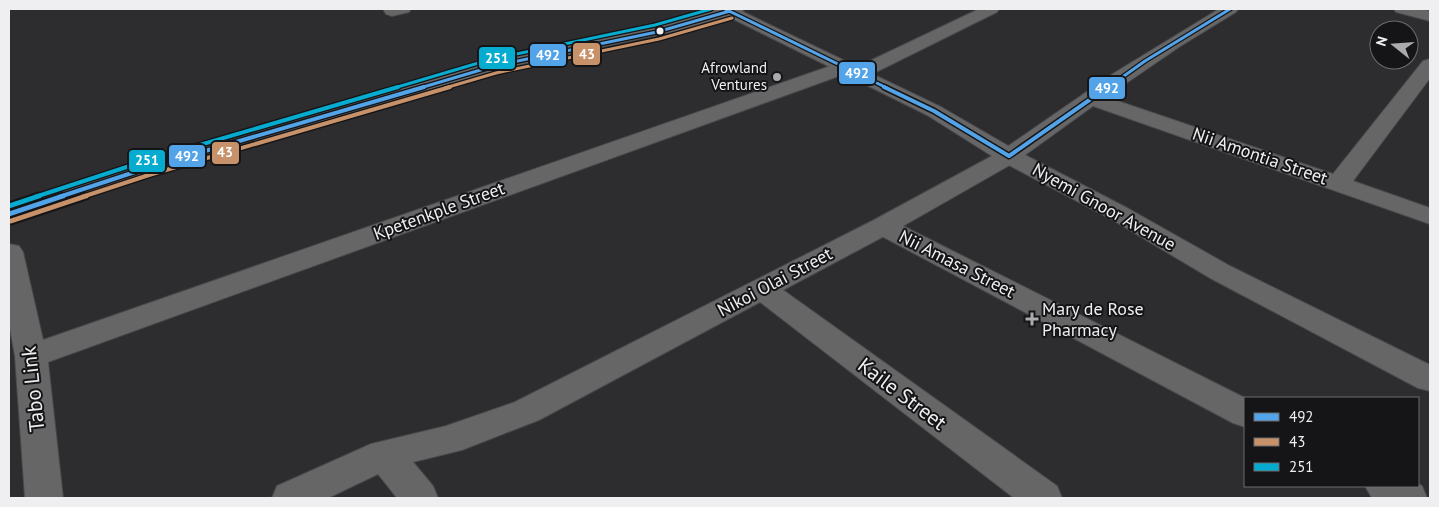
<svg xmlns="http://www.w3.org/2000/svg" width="1439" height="507" font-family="'PT Sans',sans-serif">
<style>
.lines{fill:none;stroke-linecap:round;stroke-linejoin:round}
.street-casing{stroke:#49494c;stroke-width:2}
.secondary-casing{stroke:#49494c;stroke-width:2}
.street{fill:#666667;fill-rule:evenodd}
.secondary{fill:#666667;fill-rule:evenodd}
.bus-1-far2-casing{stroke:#151517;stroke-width:5.5}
.bus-1-far1-casing{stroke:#151517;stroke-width:7}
.bus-1-casing{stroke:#151517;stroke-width:9}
.bus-2-far2-casing{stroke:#151517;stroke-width:5.5}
.bus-2-far1-casing{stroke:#151517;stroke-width:7}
.bus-2-casing{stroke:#151517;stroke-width:9}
.bus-3-far2-casing{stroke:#151517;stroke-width:5.5}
.bus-3-far1-casing{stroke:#151517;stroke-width:7}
.bus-3-casing{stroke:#151517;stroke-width:9}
.bus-1-far2{stroke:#53a3e8;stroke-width:3}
.bus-1-far1{stroke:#53a3e8;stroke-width:4}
.bus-1{stroke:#53a3e8;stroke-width:5}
.bus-2-far2{stroke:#c7916a;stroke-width:3}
.bus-2-far1{stroke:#c7916a;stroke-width:4}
.bus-2{stroke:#c7916a;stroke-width:5}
.bus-3-far2{stroke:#06acd0;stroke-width:3}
.bus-3-far1{stroke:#06acd0;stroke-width:4}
.bus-3{stroke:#06acd0;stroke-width:5}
.bus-dot{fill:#efeff2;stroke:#151517;stroke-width:2}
.poi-dot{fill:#ababae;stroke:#151517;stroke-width:2}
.labels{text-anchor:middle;stroke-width:4;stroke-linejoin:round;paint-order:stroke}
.far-poi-label{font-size:15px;fill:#efeff2;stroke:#151517;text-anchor:end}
.street-label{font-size:18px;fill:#efeff2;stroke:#151517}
.poi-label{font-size:18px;fill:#efeff2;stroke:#151517;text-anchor:start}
.near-street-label{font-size:21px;fill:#efeff2;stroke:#151517}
.line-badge{stroke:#151517;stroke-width:2}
.badge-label{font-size:14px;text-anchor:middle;font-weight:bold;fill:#fff}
</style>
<rect width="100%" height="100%" fill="#2d2d2f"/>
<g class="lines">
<defs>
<path id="street" d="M 385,9 L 411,9 L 409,12 L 392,16 L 386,14 L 384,11 Z
M 720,9 L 744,9 L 742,12 L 676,31 L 522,64 L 438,87 L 257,141 L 9,222 L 9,206 C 166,154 324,105 484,62 C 562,42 642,32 720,9 Z
M 979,9 L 999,9 L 997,12 L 866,77 L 859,79 L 852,77 L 850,72 L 48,362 L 63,498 L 25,498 L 15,356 L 9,323 L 9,244 L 19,246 L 23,252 L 43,340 L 839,63 L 846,61 L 853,63 L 855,68 Z
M 1219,9 L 1238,9 L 1236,12 L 1179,47 L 1106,97 L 1333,174 L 1423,61 L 1430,59 L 1430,78 L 1353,181 L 1430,208 L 1430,224 L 1093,106 L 1025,155 L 1129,209 L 1230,266 L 1430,365 L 1430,391 L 1418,388 L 1210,278 L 1111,219 L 1001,161 L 998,156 L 1001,151 L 1111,75 Z
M 1394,9 L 1421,9 L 1430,11 L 1430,21 L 1396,12 Z
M 883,218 L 892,220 L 896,226 L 892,232 L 783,290 L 1057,486 L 1062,498 L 1014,498 L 760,302 L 539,420 L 462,450 L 413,462 L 433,486 L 438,498 L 397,498 L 378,474 L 328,498 L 272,498 L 277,486 L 371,444 L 446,426 L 515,402 L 874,220 Z"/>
<path id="secondary" d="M 717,9 L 737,9 L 941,107 L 1017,151 L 1020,156 L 1017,161 L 903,226 L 1245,398 L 1245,427 L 1233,423 L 874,232 L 870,226 L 874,220 L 992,156 L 927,115 L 719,12 Z
M 1418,484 L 1422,486 L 1427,498 L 1372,498 L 1365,486 Z"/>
</defs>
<use href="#street" class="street-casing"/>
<use href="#secondary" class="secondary-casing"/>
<use href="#street" class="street"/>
<use href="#secondary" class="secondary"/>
<defs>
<path id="bus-1-far2" d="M 725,9 L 887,88
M 420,88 L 494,66 L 657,32 L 730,11
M 1107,88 L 1145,61 L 1230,9"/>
<path id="bus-1-far1" d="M 884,87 L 934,111 L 1009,156 L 1108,87
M 59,197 L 147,168 L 424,87"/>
<path id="bus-1" d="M 9,214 L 63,196"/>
<path id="bus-2-far2" d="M 445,88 L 496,73 L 659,39 L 732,18"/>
<path id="bus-2-far1" d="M 82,197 L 149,175 L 450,87"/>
<path id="bus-2" d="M 11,221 L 86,196"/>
<path id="bus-3-far2" d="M 394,88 L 492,59 L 655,25 L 711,9"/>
<path id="bus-3-far1" d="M 35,197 L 145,161 L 398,87"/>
<path id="bus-3" d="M 9,206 L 39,196"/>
</defs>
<use href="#bus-1-far2" class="bus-1-far2-casing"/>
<use href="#bus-1-far1" class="bus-1-far1-casing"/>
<use href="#bus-1" class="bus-1-casing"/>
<use href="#bus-2-far2" class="bus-2-far2-casing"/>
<use href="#bus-2-far1" class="bus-2-far1-casing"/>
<use href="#bus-2" class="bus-2-casing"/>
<use href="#bus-3-far2" class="bus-3-far2-casing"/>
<use href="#bus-3-far1" class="bus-3-far1-casing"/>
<use href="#bus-3" class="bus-3-casing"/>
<use href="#bus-1-far2" class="bus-1-far2"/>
<use href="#bus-1-far1" class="bus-1-far1"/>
<use href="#bus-1" class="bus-1"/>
<use href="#bus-2-far2" class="bus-2-far2"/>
<use href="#bus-2-far1" class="bus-2-far1"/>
<use href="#bus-2" class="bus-2"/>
<use href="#bus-3-far2" class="bus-3-far2"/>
<use href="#bus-3-far1" class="bus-3-far1"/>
<use href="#bus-3" class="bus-3"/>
</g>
<circle class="bus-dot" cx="660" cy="31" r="4.5"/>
<g class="poi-dot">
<circle cx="777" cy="77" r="5"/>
<path d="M1029.5 311.5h5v5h5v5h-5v5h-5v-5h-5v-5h5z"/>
</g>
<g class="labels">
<g class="far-poi-label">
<text x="767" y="73">Afrowland<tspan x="767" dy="17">Ventures</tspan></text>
</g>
<g class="street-label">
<text transform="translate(1260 156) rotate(19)" y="6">Nii Amontia Street</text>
<text transform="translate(1104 207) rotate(29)" y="6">Nyemi Gnoor Avenue</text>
<text transform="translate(439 211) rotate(-20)" y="6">Kpetenkple Street</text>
<text transform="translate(957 264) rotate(27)" y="6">Nii Amasa Street</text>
<text transform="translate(775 282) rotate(-28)" y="6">Nikoi Olai Street</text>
</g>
<g class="poi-label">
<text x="1042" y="315">Mary de Rose<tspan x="1042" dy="21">Pharmacy</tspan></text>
</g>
<g class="near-street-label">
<text transform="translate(33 389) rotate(-96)" y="7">Tabo Link</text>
<text transform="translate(902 394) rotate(37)" y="7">Kaile Street</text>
</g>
</g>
<g class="line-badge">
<rect x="572" y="42" width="29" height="24" rx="5" fill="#c7916a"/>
<rect x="529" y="43" width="38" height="24" rx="5" fill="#53a3e8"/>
<rect x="478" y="46" width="38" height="24" rx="5" fill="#06acd0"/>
<rect x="838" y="61" width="38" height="24" rx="5" fill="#53a3e8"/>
<rect x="1088" y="76" width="38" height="24" rx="5" fill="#53a3e8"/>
<rect x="211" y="141" width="29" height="24" rx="5" fill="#c7916a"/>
<rect x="168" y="144" width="38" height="24" rx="5" fill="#53a3e8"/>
<rect x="128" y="149" width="38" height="24" rx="5" fill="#06acd0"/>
</g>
<g class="badge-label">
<text x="587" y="59">43</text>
<text x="548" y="60">492</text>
<text x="497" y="63">251</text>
<text x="857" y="78">492</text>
<text x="1107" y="93">492</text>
<text x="225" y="157">43</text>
<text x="187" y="161">492</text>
<text x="147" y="165">251</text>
</g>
<rect width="1439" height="507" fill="none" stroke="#efeff2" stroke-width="20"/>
<rect x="1244" y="397" width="175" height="90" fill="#151517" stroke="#6c6c6f"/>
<rect x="1254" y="413" width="25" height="8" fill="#53a3e8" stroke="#6c6c6f"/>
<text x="1289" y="422" font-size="15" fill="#efeff2">492</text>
<rect x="1254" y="438" width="25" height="8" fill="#c7916a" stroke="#6c6c6f"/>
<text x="1289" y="447" font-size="15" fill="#efeff2">43</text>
<rect x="1254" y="463" width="25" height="8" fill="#06acd0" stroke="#6c6c6f"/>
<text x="1289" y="472" font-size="15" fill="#efeff2">251</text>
<g transform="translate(1394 45) rotate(287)"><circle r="24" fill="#151517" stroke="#6c6c6f"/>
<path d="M0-4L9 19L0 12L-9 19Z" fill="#ababae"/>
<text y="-8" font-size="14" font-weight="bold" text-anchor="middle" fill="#efeff2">N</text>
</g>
</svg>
